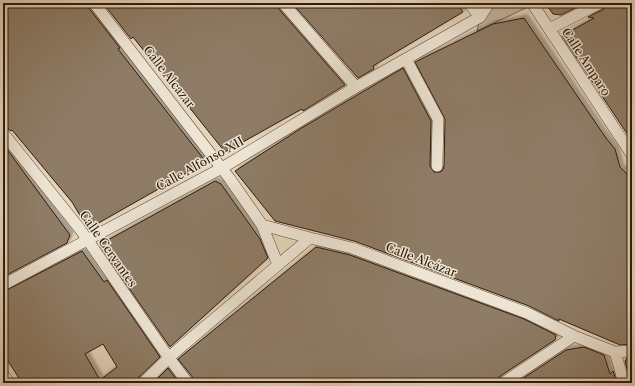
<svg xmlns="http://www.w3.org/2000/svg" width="635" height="386" font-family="'Libre Caslon Text',serif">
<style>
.green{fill:#c5b59e;stroke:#7a6853}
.building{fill:#8e7b66;stroke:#301a08;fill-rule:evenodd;filter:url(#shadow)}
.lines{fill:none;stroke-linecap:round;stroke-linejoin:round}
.minor-casing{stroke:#5d4935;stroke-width:12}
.minor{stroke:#ede4d4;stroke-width:11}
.labels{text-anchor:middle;stroke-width:3;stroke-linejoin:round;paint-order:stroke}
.street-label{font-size:12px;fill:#301a08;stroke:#ede4d4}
</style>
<defs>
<filter id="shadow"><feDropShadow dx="3.5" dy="-3.5" stdDeviation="1" flood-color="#0004"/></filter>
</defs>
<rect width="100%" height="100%" fill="#e4d5bd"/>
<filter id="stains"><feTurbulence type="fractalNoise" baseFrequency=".005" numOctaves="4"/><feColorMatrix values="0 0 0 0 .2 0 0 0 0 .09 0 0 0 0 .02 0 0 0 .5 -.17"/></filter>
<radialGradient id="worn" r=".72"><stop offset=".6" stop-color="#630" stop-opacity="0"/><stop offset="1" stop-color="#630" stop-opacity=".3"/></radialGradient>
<path class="green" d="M 489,3 L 526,3 L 528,7 L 477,31 L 480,17 Z"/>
<path class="building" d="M 3,3 L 87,3 L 88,7 L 120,48 L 118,49 L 206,162 L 88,229 L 72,202 L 12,130 L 11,131 L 6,127 L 3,126 Z
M 103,3 L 276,3 L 278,8 L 345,85 L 303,111 L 302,109 L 225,152 L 133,37 L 131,39 Z
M 292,3 L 456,3 L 463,12 L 373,66 L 374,69 L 358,78 Z
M 545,3 L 585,3 L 561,15 L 553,14 Z
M 607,3 L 632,3 L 632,141 L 562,36 L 594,18 L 588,17 L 604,9 Z
M 524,18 L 606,138 L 615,149 L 620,167 L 632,179 L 632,344 L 620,345 L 559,319 L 559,321 L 529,306 L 354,241 L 275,221 L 235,171 L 300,129 L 403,68 L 431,121 L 430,166 L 434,172 L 440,172 L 443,170 L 444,166 L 445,119 L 415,62 L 493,24 Z
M 3,144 L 70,235 L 67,243 L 3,277 Z
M 215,181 L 221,184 L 260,239 L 268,258 L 170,347 L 99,245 Z
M 316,247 L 350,255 L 524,319 L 556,335 L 555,340 L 499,377 L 496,383 L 195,383 L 194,379 L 178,359 Z
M 82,251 L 104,282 L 107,280 L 160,357 L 138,378 L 136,383 L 22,383 L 3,353 L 3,292 ZM 103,344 L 117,367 L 100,380 L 85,354 Z
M 584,347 L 604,355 L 610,374 L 613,371 L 617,383 L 516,383 L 566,350 Z
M 627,358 L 632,358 L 632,383 L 631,383 L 625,361 Z
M 168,368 L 179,383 L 153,383 Z"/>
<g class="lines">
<defs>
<path id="minor" d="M 94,3 L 230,179 L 262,225 L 278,265 L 175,352 L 143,383
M 283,3 L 356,87
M 469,3 L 480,17
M 532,3 L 632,155
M 549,29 L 600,3
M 406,59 L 438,119 L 437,166
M 3,133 L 80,229 L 169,358 L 188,383
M 262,225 L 310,238 L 352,248 L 527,313 L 574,336 L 615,352 L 632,351
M 278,265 L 310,238
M 3,285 L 222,168 L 356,87 L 480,17 L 489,3
M 615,352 L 624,383
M 3,374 L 9,383
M 503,383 L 574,336"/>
</defs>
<use href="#minor" class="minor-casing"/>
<use href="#minor" class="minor"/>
</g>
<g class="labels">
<g class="street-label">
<text transform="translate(586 62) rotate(57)" y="4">Calle Amparo</text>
<text transform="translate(169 77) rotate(52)" y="4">Calle Alcazar</text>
<text transform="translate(200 164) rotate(-29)" y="4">Calle Alfonso XII</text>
<text transform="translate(108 249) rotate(55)" y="4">Calle Cervantes</text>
<text transform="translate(421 260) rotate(21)" y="4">Calle Alcázar</text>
</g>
</g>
<rect width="635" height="386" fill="none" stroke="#e4d5bd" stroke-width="16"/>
<rect x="4" y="4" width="627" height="378" fill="none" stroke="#301a08" stroke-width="2"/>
<rect x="8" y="8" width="619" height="370" fill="none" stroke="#301a08"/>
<rect width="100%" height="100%" filter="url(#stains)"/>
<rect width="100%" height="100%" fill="url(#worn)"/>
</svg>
